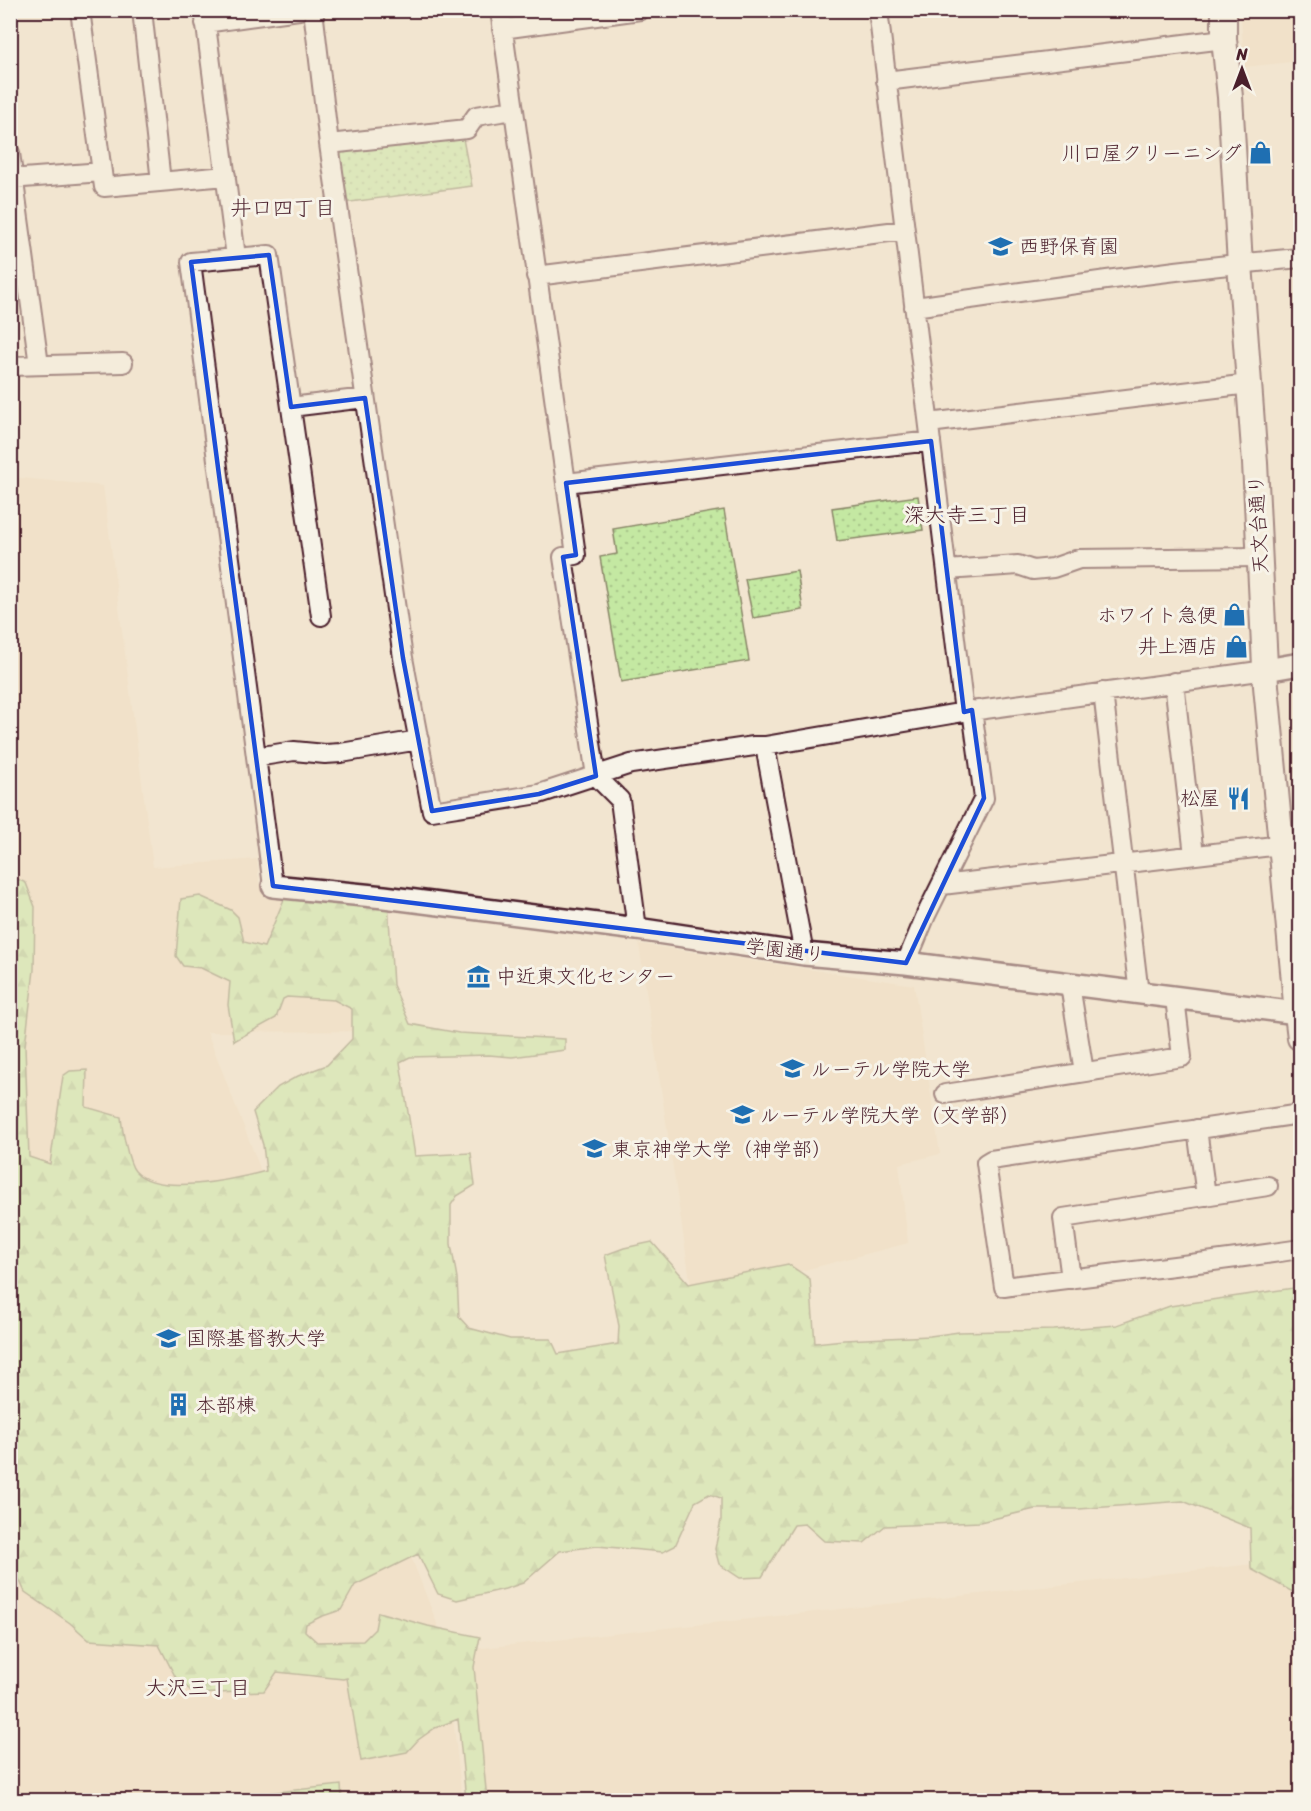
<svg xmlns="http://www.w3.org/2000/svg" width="1311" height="1811" font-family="Sriracha,'Klee One',sans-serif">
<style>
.built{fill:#efdbc0}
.forest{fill:url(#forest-firs);stroke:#878466;stroke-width:1.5}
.park{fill:url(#park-dots);stroke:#878466;stroke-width:1.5}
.garden{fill:#c4e8a2;stroke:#878466;stroke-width:1.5}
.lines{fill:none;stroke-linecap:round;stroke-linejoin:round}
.minor-casing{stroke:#4a1f2b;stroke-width:22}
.tertiary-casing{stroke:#4a1f2b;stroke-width:26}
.secondary-casing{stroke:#4a1f2b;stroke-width:28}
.minor{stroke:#f7f3e8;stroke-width:18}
.tertiary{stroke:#f7f3e8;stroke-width:21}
.secondary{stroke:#f7f3e8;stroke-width:24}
.marked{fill:none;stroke:#1d4ed8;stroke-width:4.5;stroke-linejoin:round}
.labels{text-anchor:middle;stroke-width:6;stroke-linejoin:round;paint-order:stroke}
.poi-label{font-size:20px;fill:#4a1f2b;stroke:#f7f3e8;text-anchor:start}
.street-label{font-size:20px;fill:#4a1f2b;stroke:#f7f3e8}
.neighbourhood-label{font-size:21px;fill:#4a1f2b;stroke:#f7f3e8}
</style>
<defs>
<pattern id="forest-firs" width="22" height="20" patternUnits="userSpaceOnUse" patternTransform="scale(1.5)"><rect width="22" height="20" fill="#c4e8a2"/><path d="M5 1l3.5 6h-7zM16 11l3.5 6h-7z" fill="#aac78c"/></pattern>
<pattern id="park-dots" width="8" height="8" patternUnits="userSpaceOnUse" patternTransform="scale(1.5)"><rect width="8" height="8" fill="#c4e8a2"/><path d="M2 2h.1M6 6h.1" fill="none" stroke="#aac78c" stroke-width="1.8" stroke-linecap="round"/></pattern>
</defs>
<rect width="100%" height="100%" fill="#f2e5d0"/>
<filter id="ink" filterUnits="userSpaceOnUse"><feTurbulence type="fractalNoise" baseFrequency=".0167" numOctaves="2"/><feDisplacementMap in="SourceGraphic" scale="12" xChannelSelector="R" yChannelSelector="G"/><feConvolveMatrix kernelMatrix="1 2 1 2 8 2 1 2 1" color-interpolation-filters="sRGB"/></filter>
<g filter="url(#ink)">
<path class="built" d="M 1292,11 L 1300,11 L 1300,61 L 1244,67 L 1241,14 L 1290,12 Z
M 10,477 L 103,486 L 153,867 L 257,859 L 259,883 L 262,886 L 379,901 L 395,1031 L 207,1032 L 445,1644 L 462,1800 L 11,1800 Z
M 639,944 L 914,985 L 940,1154 L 899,1164 L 908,1243 L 693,1299 Z
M 1300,1559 L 1300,1800 L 471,1800 L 456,1651 Z"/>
<path class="forest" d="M 11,876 L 26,883 L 35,907 L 34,970 L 25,1046 L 29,1157 L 50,1164 L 63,1076 L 70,1071 L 87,1070 L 86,1107 L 121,1117 C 122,1128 128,1163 135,1171 C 158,1197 236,1179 266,1171 L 263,1145 L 253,1112 L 278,1087 L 298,1076 L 327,1065 L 352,1039 L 352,1009 L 334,1000 L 287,997 L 283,999 L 276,1018 L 234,1041 L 228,1005 L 230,982 L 201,968 L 183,966 L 176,956 L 181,899 L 200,896 L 231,910 L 238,917 L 244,942 L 264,947 L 285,897 L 388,901 L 393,985 L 410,1024 L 459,1033 L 565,1039 L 565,1050 L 512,1057 L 489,1055 L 410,1057 L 400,1062 L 415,1156 L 471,1153 L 475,1185 L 457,1196 L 451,1205 L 451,1244 L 457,1278 L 459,1317 L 469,1328 L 510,1339 L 551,1339 L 558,1354 L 618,1344 L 619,1326 L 605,1255 L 624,1248 L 652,1242 L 689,1284 L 788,1264 L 810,1279 L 815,1343 L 844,1340 L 930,1336 L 959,1332 L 1054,1330 L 1117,1325 L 1170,1306 L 1300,1287 L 1300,1485 L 1293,1495 L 1295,1510 L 1299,1518 L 1300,1519 L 1300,1596 L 1251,1569 L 1250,1528 L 1183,1501 L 1079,1509 L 1035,1509 L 980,1522 L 885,1526 L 864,1543 L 824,1541 L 805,1524 L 794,1525 L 762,1577 L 740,1578 L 719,1564 L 715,1549 L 721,1520 L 721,1498 L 709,1494 L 695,1502 L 675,1546 L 663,1552 L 597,1546 L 560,1551 L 523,1583 L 505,1589 L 457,1600 L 438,1594 L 418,1554 L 355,1585 L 341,1610 L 320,1617 L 306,1624 L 305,1631 L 317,1642 L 363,1641 L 375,1629 L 378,1612 L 428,1626 L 480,1637 L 474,1667 L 487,1800 L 466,1800 L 458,1719 L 435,1728 L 418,1740 L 407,1752 L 361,1761 L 347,1678 L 343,1679 L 277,1672 L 264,1691 L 195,1694 L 176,1678 L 159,1645 L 89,1640 L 70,1623 L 25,1592 L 13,1566 L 11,1567 Z"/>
<path class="park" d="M 461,128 L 472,186 L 343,203 L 337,148 Z
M 918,496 L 923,530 L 837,541 L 832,508 Z
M 724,510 L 749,661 L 621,682 L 600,557 L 617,554 L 613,529 Z
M 797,571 L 803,610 L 753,618 L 745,579 Z"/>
<path class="garden" d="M 341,1785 L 342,1800 L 233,1800 L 232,1797 Z"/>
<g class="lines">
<defs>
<path id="minor" d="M 80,10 L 104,187 L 226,176
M 142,10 L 161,182
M 204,10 L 236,257
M 313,10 L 329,144 L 403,658 L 432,811 L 539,794 L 631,764 L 754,746 L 765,746 L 964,712 L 1266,670
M 500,10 L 576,555 L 563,557 L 596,776 L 620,800 L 637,929
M 878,10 L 964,712
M 205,23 L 299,10
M 502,29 L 640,10
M 886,81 L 1224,39
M 329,144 L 467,129 L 476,116 L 513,110
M 10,153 L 39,365
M 10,179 L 102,172
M 536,276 L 905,230
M 914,307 C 1043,289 1171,269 1300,258
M 10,366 L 123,363
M 291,407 L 365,398
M 929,423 L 1249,384
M 566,483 L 931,441
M 947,570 L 1018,565 L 1033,570 L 1053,568 L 1079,559 L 1259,557
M 1174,682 L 1194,855
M 1103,692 L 1139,994
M 765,746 L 804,954
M 256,757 L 294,751 L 325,754 L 341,753 L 419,740
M 942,885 L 1281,845
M 273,886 L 191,262 L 269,255 L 321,616
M 906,963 L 926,915 L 984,798 L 972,710
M 1070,985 L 1084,1072
M 945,1094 L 1182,1057 L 1175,998
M 1300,1114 L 991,1160 L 986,1163 L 1004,1287 C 1103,1274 1202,1264 1300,1249
M 1197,1129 L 1206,1196
M 1071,1279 L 1063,1218 L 1268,1186"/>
<path id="tertiary" d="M 1266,670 L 1300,664
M 273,886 L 384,897 L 637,929 L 804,954 L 906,963 L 1297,1013"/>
<path id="secondary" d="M 1224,10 L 1224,39 L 1230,97 L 1240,264 L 1255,463 L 1266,686 L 1297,1013 L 1300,1038"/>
</defs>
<use href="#minor" class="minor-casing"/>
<use href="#tertiary" class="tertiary-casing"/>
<use href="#secondary" class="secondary-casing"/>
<use href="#minor" class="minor"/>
<use href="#tertiary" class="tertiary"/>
<use href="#secondary" class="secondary"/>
</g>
</g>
<path d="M0 0H1311V1811H0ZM 269,255 L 291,407 L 365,398 L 403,658 L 432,811 L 539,794 L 596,776 L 563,557 L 576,555 L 566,483 L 931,441 L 964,712 L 972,710 L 984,798 L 906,963 L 273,886 L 191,262 Z" fill="#f2e5d0" fill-opacity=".55" fill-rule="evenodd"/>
<path class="marked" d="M 269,255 L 291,407 L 365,398 L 403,658 L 432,811 L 539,794 L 596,776 L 563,557 L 576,555 L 566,483 L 931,441 L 964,712 L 972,710 L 984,798 L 906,963 L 273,886 L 191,262 Z"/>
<defs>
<symbol id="shop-bare" viewBox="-9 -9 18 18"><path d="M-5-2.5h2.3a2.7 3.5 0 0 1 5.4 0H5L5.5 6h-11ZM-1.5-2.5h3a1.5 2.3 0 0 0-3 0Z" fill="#1f6fb2" stroke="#f7f3e8" stroke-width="2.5" paint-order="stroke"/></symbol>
<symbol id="school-bare" viewBox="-9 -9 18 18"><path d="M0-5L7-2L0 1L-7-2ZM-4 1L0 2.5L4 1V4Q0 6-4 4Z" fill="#1f6fb2" stroke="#f7f3e8" stroke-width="2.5" paint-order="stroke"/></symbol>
<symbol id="restaurant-bare" viewBox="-9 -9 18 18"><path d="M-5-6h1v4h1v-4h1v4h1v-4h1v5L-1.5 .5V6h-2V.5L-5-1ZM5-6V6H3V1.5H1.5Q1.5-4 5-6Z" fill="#1f6fb2" stroke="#f7f3e8" stroke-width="2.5" paint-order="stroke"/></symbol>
<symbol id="museum-bare" viewBox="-9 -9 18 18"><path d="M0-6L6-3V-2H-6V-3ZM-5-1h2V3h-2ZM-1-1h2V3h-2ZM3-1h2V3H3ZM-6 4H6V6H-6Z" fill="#1f6fb2" stroke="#f7f3e8" stroke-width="2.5" paint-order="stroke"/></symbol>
<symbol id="university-bare" viewBox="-9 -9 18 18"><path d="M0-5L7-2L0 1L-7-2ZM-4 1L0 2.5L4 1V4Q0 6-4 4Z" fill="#1f6fb2" stroke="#f7f3e8" stroke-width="2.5" paint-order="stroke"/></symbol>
<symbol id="building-bare" viewBox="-9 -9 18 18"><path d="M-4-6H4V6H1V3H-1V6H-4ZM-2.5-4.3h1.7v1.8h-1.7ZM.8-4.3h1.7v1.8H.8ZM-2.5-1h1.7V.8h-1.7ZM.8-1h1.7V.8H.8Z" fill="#1f6fb2" stroke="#f7f3e8" stroke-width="2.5" paint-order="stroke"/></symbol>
</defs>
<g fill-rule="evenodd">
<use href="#shop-bare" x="1244" y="136" width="33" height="33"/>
<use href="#school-bare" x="984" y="230" width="33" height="33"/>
<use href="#shop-bare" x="1218" y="598" width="33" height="33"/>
<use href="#shop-bare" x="1220" y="630" width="33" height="33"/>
<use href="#restaurant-bare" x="1222" y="782" width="33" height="33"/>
<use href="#museum-bare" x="462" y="960" width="33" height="33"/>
<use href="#university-bare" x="776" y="1052" width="33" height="33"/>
<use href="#university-bare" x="726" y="1098" width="33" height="33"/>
<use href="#university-bare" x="578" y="1132" width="33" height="33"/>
<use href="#university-bare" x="152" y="1322" width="33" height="33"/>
<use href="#building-bare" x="162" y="1388" width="33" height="33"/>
</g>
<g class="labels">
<g class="poi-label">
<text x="1242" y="160" text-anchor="end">川口屋クリーニング</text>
<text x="1019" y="253">西野保育園</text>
<text x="1217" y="622" text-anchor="end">ホワイト急便</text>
<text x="1218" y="653" text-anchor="end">井上酒店</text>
<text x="1220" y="805" text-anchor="end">松屋</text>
<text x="496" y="983">中近東文化センター</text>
<text x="811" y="1076">ルーテル学院大学</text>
<text x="760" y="1122">ルーテル学院大学（文学部）</text>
<text x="612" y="1156">東京神学大学（神学部）</text>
<text x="186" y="1345">国際基督教大学</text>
<text x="196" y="1412">本部棟</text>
</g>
<g class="street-label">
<text transform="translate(1258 524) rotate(-93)" y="7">天文台通り</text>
<text transform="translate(785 950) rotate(7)" y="7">学園通り</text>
</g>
<g class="neighbourhood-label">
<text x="283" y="215">井口四丁目</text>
<text x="967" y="522">深大寺三丁目</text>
<text x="198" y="1695">大沢三丁目</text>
</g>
</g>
<rect width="1311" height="1811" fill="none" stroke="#f7f3e8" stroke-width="36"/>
<rect x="18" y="18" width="1275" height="1775" fill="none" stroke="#4a1f2b" stroke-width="2" filter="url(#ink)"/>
<g transform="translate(1242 69)" stroke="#f7f3e8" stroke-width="4.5" paint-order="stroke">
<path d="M0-4.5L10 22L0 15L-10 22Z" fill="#4a1f2b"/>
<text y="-9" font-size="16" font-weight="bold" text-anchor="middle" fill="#4a1f2b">N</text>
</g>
</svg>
